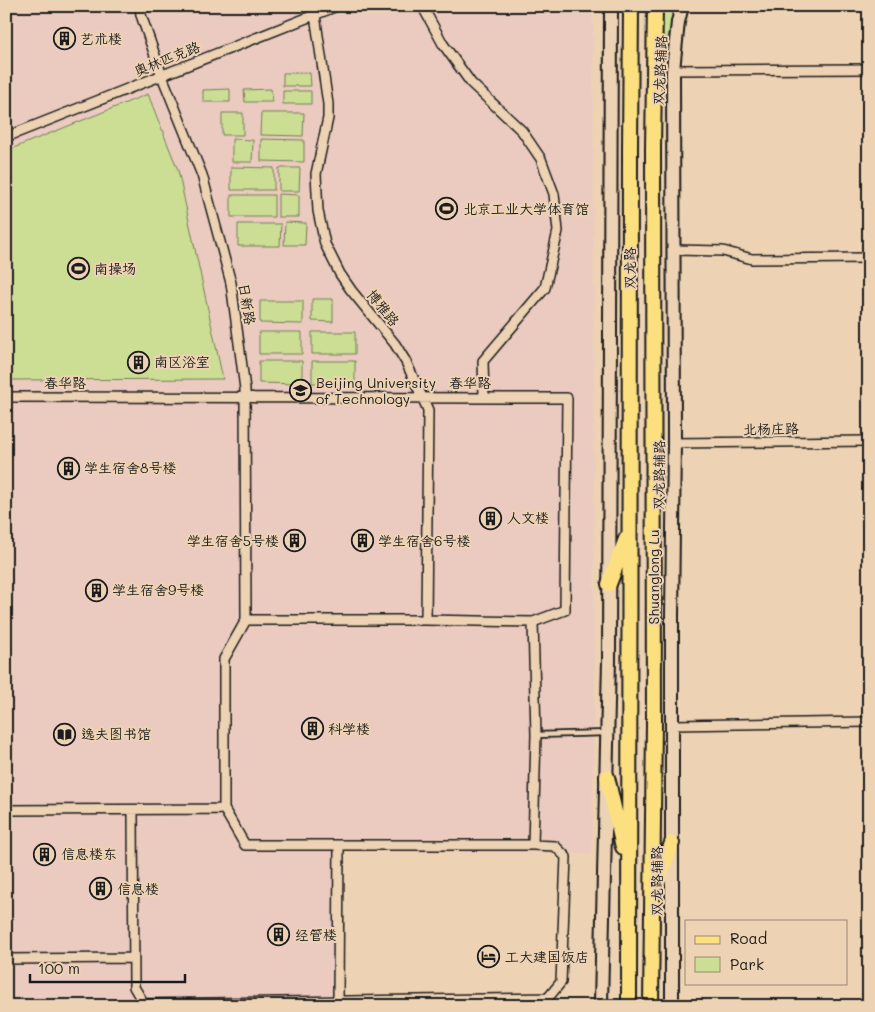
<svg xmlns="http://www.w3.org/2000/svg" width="875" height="1012" font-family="Mali,'LXGW WenKai TC',sans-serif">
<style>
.built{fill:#ebcac0}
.green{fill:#cbde93;stroke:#747d58}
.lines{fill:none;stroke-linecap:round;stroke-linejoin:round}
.service-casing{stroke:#1c1c1c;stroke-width:8}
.minor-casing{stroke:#1c1c1c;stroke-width:12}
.secondary-casing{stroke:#1c1c1c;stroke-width:16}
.primary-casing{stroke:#1c1c1c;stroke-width:18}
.service{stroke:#edd2b4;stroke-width:4.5}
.minor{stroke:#edd2b4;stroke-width:9}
.secondary{stroke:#edd2b4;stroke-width:12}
.primary{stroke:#fce080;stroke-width:14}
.labels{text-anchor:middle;stroke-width:4;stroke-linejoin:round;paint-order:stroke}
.poi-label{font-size:14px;fill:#1c1c1c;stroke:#edd2b4;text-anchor:start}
.street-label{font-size:14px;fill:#1c1c1c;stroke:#edd2b4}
</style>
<rect width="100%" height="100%" fill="#edd2b4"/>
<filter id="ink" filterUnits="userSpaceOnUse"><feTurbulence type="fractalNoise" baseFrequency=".02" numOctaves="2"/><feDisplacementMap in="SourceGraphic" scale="10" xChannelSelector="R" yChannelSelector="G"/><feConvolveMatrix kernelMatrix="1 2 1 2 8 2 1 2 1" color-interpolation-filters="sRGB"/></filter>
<g filter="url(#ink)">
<path class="built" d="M 6,6 L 591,6 L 593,27 L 594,664 L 592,853 L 333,851 L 333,1006 L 6,1006 Z"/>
<path class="green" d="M 661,6 L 675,6 L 668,38 L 661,38 Z
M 283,73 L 310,73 L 311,86 L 283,86 Z
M 230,89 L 230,102 L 203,102 L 203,90 Z
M 271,89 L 272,102 L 245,102 L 244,90 Z
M 283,91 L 311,91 L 311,104 L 283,104 Z
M 148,94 L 162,130 L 164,131 L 164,135 L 178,170 L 223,379 L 6,380 L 6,151 Z
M 222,113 L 243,113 L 243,135 L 222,135 Z
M 261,113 L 304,113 L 303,136 L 260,135 Z
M 232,139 L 253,140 L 252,162 L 232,162 Z
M 261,139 L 304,140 L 304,162 L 261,161 Z
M 231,167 L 274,168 L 274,190 L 231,190 Z
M 279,168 L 300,168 L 299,191 L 279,191 Z
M 278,194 L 299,195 L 299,217 L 278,217 Z
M 231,195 L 274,195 L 274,217 L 231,217 Z
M 285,222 L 306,223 L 305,245 L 284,245 Z
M 238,224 L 281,224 L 280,246 L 238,246 Z
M 312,299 L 333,299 L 333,322 L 312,321 Z
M 260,301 L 303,301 L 303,324 L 260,323 Z
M 259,332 L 302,332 L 302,354 L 259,354 Z
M 312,332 L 355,332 L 355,354 L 312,354 Z
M 259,361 L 302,361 L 302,384 L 259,383 Z
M 312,361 L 355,361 L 355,384 L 312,383 Z"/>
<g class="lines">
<defs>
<path id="service" d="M 536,735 L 607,733"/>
<path id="minor" d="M 140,6 L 141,15 L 162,76 L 202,175 L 231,283 L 245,389 L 246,620
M 316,6 L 315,15 L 328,104 L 328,118 L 316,174 L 318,211 L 325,244 L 340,274 L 351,290 L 395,344 L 406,362 L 428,410 L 426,620
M 426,6 L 425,11 L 443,44 L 471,83 L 522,131 L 541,159 L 554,194 L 558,231 L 545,288 L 483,361 L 484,397
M 673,70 L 869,69
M 6,137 L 337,6
M 674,250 L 723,251 L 752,259 L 869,258
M 6,397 L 567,398 L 565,610 L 533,622
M 674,443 L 869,441
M 246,620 L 426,620 L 533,622 L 536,735 L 533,845 L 245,845 L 224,809 L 224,659 Z
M 673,725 L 869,722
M 6,810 L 224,809
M 133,810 L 134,987 L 144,1004 L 548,998 L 561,982 L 566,857 L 555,846 L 533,845
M 6,959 L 134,958
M 338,1001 L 339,845"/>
<path id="secondary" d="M 603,1006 L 601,1003 L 609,660 L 611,6
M 672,1006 L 672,616 L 674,443 L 673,70 L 678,22 L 682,6"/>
<path id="primary" d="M 609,584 L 626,539
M 607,777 L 623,847
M 655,891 L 672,843
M 629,1006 L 630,149 L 631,6
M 651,1006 L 654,724 L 653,148 L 655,6"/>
</defs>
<use href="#service" class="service-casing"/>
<use href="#minor" class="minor-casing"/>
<use href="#secondary" class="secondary-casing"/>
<use href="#primary" class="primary-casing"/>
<use href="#service" class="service"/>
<use href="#minor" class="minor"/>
<use href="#secondary" class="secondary"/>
<use href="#primary" class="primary"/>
</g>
</g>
<defs>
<symbol id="building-ring" viewBox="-11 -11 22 22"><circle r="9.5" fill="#edd2b4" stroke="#1c1c1c" stroke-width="1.5"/><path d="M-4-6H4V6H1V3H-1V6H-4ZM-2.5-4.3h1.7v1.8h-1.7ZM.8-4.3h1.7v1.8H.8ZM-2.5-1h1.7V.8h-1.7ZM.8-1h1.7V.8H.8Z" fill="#1c1c1c"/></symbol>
<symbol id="stadium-ring" viewBox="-11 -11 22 22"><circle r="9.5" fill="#edd2b4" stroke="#1c1c1c" stroke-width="1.5"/><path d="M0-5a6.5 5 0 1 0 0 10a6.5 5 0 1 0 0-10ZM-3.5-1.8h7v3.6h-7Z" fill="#1c1c1c"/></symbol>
<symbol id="university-ring" viewBox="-11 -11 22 22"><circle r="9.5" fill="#edd2b4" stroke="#1c1c1c" stroke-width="1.5"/><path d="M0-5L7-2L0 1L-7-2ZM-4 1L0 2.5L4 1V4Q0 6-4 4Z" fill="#1c1c1c"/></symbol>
<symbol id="library-ring" viewBox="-11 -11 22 22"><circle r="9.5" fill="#edd2b4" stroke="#1c1c1c" stroke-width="1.5"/><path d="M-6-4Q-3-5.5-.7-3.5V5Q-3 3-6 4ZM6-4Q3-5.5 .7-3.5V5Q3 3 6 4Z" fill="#1c1c1c"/></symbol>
<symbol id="hotel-ring" viewBox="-11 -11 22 22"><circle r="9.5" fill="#edd2b4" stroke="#1c1c1c" stroke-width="1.5"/><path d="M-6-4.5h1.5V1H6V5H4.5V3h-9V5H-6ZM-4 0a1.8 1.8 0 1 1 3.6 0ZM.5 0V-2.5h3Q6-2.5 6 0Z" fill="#1c1c1c"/></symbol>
</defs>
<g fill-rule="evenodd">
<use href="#building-ring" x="52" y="26" width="25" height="25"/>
<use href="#stadium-ring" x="434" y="196" width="25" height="25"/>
<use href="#stadium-ring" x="66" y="256" width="25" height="25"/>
<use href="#building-ring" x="126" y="350" width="25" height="25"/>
<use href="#university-ring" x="288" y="378" width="25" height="25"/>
<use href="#building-ring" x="56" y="456" width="25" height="25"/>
<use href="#building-ring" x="478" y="506" width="25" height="25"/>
<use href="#building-ring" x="282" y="528" width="25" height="25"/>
<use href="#building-ring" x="350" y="528" width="25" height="25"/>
<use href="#building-ring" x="84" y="578" width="25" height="25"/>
<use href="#building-ring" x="300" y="716" width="25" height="25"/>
<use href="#library-ring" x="52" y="722" width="25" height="25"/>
<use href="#building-ring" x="32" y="842" width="25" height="25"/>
<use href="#building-ring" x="88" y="876" width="25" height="25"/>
<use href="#building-ring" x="266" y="922" width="25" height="25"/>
<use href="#hotel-ring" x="476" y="944" width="25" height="25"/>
</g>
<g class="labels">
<g class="poi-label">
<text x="80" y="44">艺术楼</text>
<text x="463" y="214">北京工业大学体育馆</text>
<text x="94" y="274">南操场</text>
<text x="154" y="367">南区浴室</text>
<text x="316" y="388">Beijing University<tspan x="316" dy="16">of Technology</tspan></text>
<text x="84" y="473">学生宿舍8号楼</text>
<text x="507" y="523">人文楼</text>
<text x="279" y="546" text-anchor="end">学生宿舍5号楼</text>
<text x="378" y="546">学生宿舍6号楼</text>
<text x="112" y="595">学生宿舍9号楼</text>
<text x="328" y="734">科学楼</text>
<text x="81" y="739">逸夫图书馆</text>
<text x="61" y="859">信息楼东</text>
<text x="117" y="894">信息楼</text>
<text x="295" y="940">经管楼</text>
<text x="505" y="962">工大建国饭店</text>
</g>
<g class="street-label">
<text transform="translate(167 59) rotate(-22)" y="5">奥林匹克路</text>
<text transform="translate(660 70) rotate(-87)" y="5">双龙路辅路</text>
<text transform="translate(630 268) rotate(-90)" y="5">双龙路</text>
<text transform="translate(247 304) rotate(81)" y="5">日新路</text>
<text transform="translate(383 308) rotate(51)" y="5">博雅路</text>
<text x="65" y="388">春华路</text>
<text x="470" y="388">春华路</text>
<text transform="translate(771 429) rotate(-1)" y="5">北杨庄路</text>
<text transform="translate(659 475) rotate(-89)" y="5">双龙路辅路</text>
<text transform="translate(654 577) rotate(-90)" y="5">Shuanglong Lu</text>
<text transform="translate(657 881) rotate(-90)" y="5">双龙路辅路</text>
</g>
</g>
<rect width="875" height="1012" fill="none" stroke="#edd2b4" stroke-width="25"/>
<rect x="12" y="12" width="850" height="987" fill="none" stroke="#1c1c1c" stroke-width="2" filter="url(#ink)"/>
<rect x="685" y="920" width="162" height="65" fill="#edd2b4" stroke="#998977"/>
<rect x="695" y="936" width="25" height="8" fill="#fce080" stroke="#998977"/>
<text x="730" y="944" font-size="15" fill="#1c1c1c">Road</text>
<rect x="695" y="957" width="25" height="15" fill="#cbde93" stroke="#998977"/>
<text x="730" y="970" font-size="15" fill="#1c1c1c">Park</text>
<path d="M30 974v8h155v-8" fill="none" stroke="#1c1c1c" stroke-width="2.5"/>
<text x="38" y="974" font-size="15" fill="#1c1c1c" stroke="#edd2b4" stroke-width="4" paint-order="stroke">100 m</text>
</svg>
